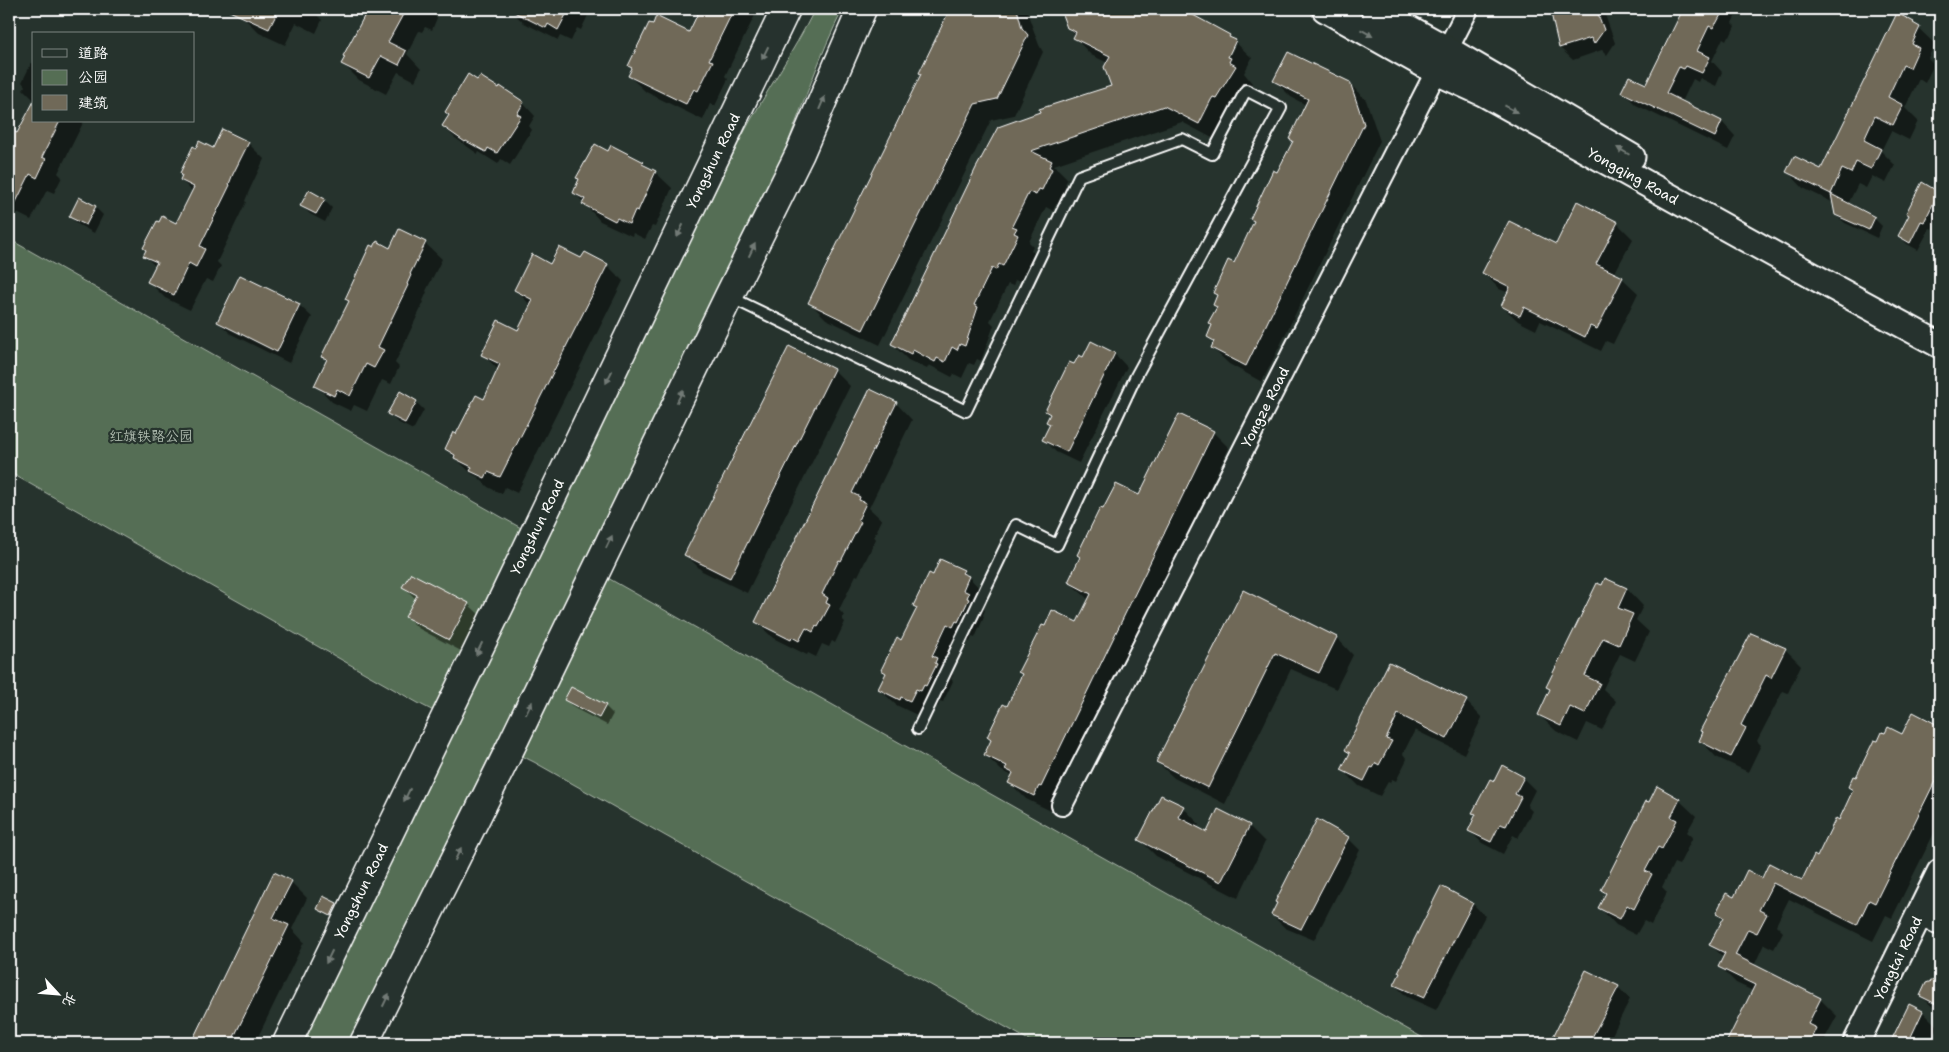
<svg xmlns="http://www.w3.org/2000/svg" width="1949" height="1052" font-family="'Shantell Sans','LXGW WenKai TC',sans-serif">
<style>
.green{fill:#556e54;stroke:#aab6aa}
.shadow{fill:#0007;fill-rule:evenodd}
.building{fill:#706958;stroke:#fff}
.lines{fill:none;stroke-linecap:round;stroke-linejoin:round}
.service-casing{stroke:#fff;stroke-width:14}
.minor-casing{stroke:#fff;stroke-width:24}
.tertiary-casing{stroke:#fff;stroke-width:29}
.secondary-casing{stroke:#fff;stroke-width:31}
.service{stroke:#26332d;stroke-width:10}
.minor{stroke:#26332d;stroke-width:20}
.tertiary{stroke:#26332d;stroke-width:25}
.secondary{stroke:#26332d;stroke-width:28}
.oneway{fill:#727a76}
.labels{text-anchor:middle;stroke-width:4.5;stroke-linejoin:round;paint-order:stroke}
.street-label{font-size:14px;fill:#fff;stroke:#26332d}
.park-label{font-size:14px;fill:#b2beb2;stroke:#26332d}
</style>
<rect width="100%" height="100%" fill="#26332d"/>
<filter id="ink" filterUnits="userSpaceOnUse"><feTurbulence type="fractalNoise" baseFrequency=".02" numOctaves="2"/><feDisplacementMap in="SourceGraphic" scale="10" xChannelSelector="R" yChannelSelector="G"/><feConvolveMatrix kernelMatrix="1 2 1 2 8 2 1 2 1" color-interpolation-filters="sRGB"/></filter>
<g filter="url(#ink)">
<path class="green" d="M 815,9 L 843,9 C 819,56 803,106 783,155 L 583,564 L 1432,1043 L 1034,1043 L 534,762 L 496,743 L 349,1043 L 299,1043 L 455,722 L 418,703 L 9,472 L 9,239 L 544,541 L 742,136 C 765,93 793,53 815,9 Z"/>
<path class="shadow" d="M 246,9 L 311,9 L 322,20 L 316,33 L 296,23 L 285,45 L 259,33 L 243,17 Z
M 367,9 L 428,9 L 437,18 L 432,30 L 425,27 L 422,32 L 419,31 L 407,54 L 421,69 L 415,81 L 398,72 L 386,94 L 359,80 L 343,64 L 346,58 L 344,56 Z
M 509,9 L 591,9 L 581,30 L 577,28 L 571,41 L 560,36 L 558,40 L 524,23 Z
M 702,9 L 758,9 L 725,76 L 728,79 L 715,106 L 710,104 L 703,120 L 646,92 L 629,76 L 633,69 L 630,66 L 690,34 Z
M 952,9 L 1026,9 L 1039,45 L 1043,52 L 1014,115 L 991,120 L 880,345 L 826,319 L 809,302 L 922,74 L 921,73 Z
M 1062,9 L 1179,9 L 1229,36 L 1252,58 L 1244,73 L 1252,83 L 1216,140 L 1182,122 L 1054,165 L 1068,179 L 1065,184 L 1068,186 L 1059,205 L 1056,204 L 1053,211 L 1046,207 L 1029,242 L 1033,246 L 1031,250 L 1034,253 L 1020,282 L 1015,280 L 1013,286 L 1008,284 L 990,321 L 994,325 L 981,361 L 977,359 L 974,365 L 969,363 L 962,378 L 954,374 L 952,377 L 929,365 L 927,369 L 908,360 L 892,344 L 977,169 L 1113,87 L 1108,63 L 1091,55 L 1075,38 L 1076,36 L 1068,28 ZM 1233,44 L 1236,44 L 1226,63 L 1224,62 Z
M 1551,9 L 1603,9 L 1615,43 L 1607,55 L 1602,50 L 1573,60 L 1560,48 Z
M 1685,9 L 1739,9 L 1732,23 L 1735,26 L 1730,37 L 1728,36 L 1726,40 L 1723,38 L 1712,61 L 1722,72 L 1716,86 L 1700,78 L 1698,82 L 1693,79 L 1682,102 L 1722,122 L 1735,136 L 1728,150 L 1636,105 L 1623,92 L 1647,85 Z
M 1913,23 L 1935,44 L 1928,58 L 1934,64 L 1925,83 L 1919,79 L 1905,108 L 1918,121 L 1909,140 L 1891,131 L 1881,151 L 1895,165 L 1886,183 L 1872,176 L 1866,188 L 1858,184 L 1848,204 L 1874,218 L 1882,226 L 1877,238 L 1845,223 L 1836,215 L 1834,203 L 1803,188 L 1788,172 L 1821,171 Z
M 34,58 L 34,100 L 23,89 L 25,86 L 22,82 Z
M 1275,81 L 1349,83 L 1366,100 L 1380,141 L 1262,382 L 1229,364 L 1212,348 L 1215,343 L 1208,337 L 1213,326 L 1210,323 L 1218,308 L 1214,305 L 1218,296 L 1214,293 L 1234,265 L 1255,222 L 1251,218 L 1278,174 L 1293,142 L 1290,139 L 1306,105 L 1291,97 Z
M 523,103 L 535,116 L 529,126 L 532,130 L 510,165 L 501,159 L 498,164 L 479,152 L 478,154 L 455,138 L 443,126 Z
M 34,121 L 84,121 L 58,173 L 62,177 L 54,193 L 47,190 L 31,220 L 9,209 L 9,130 L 18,135 Z
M 248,143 L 264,159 L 249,191 L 245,201 L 246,202 L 217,262 L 221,266 L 213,282 L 206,279 L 190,310 L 165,298 L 149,282 L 156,267 L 145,256 L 177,225 L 193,192 L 181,180 Z
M 609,153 L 643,163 L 655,172 L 672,188 L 655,227 L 652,226 L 645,239 L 633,233 L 632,236 L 600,221 L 574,192 L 580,180 L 578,178 Z
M 1939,193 L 1940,194 L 1940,213 L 1932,229 L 1930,228 L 1918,250 L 1907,244 L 1899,236 Z
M 324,200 L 332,208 L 325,222 L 310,214 L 302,206 Z
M 95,207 L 103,215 L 94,233 L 79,225 L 70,217 Z
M 1617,223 L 1633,239 L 1614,274 L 1622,278 L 1638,293 L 1613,344 L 1606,341 L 1601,351 L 1540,321 L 1536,330 L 1518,321 L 1502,306 L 1509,293 L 1499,289 L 1484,273 Z
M 425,243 L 442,259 L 426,291 L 427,292 L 423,301 L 424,302 L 395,363 L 399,367 L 391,384 L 382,380 L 367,411 L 354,405 L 351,411 L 332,402 L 316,385 L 328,361 L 323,356 L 349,302 L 346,298 L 374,248 L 390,249 Z
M 582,260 L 607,265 L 623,281 L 517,493 L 505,487 L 502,494 L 488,487 L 478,477 L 472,474 L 446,449 L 484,401 L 499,371 L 483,354 L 518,332 L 531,306 L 516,290 L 551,265 Z
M 299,305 L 312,317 L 289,363 L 231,334 L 218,322 Z
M 1091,343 L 1115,354 L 1127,367 L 1079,463 L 1056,452 L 1044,440 L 1051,425 L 1048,422 L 1051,415 L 1047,411 L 1075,366 L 1083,359 Z
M 789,348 L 834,370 L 850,386 L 747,593 L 702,571 L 686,555 Z
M 416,402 L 424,410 L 413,430 L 397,422 L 389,414 Z
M 896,403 L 912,420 L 869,508 L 882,520 L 874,536 L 876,539 L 858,576 L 856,575 L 839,610 L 844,615 L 842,619 L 845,622 L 835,643 L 832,641 L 829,647 L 822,644 L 816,657 L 808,653 L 807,655 L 773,638 L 756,622 Z
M 1213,432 L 1229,448 L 1057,802 L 1055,801 L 1051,811 L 1026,799 L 1010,783 L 1013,776 L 1002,771 L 985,755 L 992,741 L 988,737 L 1008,707 L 1023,675 L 1020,672 L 1078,624 L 1089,600 L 1069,582 L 1104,510 L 1140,497 Z
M 963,571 L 985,594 L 980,605 L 985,610 L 983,615 L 984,617 L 975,638 L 972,637 L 970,642 L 963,639 L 949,671 L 953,675 L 951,679 L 953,681 L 943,702 L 940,701 L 938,707 L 933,704 L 927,717 L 918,712 L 917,715 L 896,705 L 879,689 L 886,674 L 882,670 L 902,641 L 918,609 L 915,606 L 933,576 Z
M 1606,580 L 1627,589 L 1643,606 L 1636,620 L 1649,632 L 1635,661 L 1620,654 L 1603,689 L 1616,701 L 1602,730 L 1587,723 L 1578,742 L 1556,731 L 1539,715 L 1550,690 L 1547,687 Z
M 404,587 L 468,604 L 480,615 L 461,651 L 418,628 L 407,617 L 416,599 Z
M 1243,591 L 1337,638 L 1353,655 L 1336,689 L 1291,669 L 1225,804 L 1174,778 L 1157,762 Z
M 1785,649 L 1801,665 L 1788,693 L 1783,691 L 1757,741 L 1761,745 L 1748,772 L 1716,757 L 1700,740 L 1704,733 L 1701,731 Z
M 1390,663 L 1466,701 L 1482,718 L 1464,754 L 1415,730 L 1403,754 L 1407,759 L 1396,781 L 1392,779 L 1390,783 L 1388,782 L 1380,796 L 1359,786 L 1343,770 L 1351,754 L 1346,750 Z
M 566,700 L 605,706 L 613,714 L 607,725 L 574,708 Z
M 1914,714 L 1940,727 L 1940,821 L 1892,918 L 1886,915 L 1873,941 L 1789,899 L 1776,925 L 1783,932 L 1774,949 L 1764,944 L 1754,966 L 1820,999 L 1837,1016 L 1825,1038 L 1830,1043 L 1727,1043 L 1753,991 L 1736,983 L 1720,967 L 1724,958 L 1711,945 L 1724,919 L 1717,913 L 1762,879 L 1802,881 L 1839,822 L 1854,792 L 1849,787 L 1856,779 L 1878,743 L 1903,735 Z
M 1523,778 L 1535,790 L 1527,806 L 1532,811 L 1518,838 L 1513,835 L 1503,854 L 1482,843 L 1470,831 L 1477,816 L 1474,812 L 1495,782 Z
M 1679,800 L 1696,816 L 1687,832 L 1693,837 L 1679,865 L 1674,863 L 1662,887 L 1667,892 L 1651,925 L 1644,921 L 1636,935 L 1616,925 L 1600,908 L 1607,894 L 1602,890 L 1649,803 Z
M 1183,807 L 1199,824 L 1197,828 L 1207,833 L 1249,826 L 1265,842 L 1238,898 L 1156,856 L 1140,840 Z
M 1348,838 L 1360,850 L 1314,940 L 1285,928 L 1272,915 L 1278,904 Z
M 274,874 L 291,882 L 307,898 L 292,929 L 304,942 L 255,1043 L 193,1043 Z
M 1442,888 L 1473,904 L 1485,916 L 1436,1010 L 1407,997 L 1395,985 Z
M 324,898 L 340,908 L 335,919 L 319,909 Z
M 1586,971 L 1618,987 L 1630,999 L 1608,1043 L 1551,1043 Z
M 1940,979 L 1940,1014 L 1921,996 L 1927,984 Z
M 1909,1005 L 1923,1012 L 1938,1027 L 1930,1043 L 1891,1043 Z"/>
<path class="building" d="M 225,9 L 279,9 L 269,29 Z
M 368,9 L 406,9 L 388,42 L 406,51 L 399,65 L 381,56 L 369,78 L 341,64 L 345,57 L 343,56 Z
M 508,9 L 569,9 L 558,30 L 548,24 L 546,28 Z
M 700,9 L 734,9 L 709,60 L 713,61 L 698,91 L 694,89 L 686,104 L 628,76 L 632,68 L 628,66 L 649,23 L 653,24 L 656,16 L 689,32 Z
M 950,9 L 1017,9 L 1022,28 L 1028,35 L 997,99 L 975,104 L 863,330 L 808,303 L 921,74 L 919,73 Z
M 1060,9 L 1182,9 L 1230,35 L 1229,37 L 1236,40 L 1228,57 L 1231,58 L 1229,62 L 1236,66 L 1216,98 L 1213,97 L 1211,100 L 1199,124 L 1164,106 L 1031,151 L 1052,161 L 1049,167 L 1052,169 L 1042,190 L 1039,189 L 1036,195 L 1029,192 L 1012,226 L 1017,228 L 1014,233 L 1018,235 L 1003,266 L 999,264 L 996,270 L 992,268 L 974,305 L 978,307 L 965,346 L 960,344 L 957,350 L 952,347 L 945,362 L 937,358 L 935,362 L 913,350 L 911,354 L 891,344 L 976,168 L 998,127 L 1040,112 L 1039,109 L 1111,86 L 1104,67 L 1110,56 L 1073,38 L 1076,32 L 1067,28 Z
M 1550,9 L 1596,9 L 1604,30 L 1594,44 L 1591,38 L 1559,48 Z
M 1683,9 L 1724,9 L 1716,24 L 1715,24 L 1713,28 L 1709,26 L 1697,51 L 1710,57 L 1702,73 L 1686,66 L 1684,69 L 1679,67 L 1666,93 L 1722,121 L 1715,137 L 1621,92 L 1629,76 L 1646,84 Z
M 1897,13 L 1914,22 L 1913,23 L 1920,27 L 1912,44 L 1919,48 L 1910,68 L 1903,65 L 1888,97 L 1903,105 L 1893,125 L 1875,116 L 1864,140 L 1881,149 L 1871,169 L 1856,162 L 1851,173 L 1842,169 L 1831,194 L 1786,172 L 1794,156 L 1821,169 Z
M 1288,52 L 1350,82 L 1364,124 L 1246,366 L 1211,348 L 1214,341 L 1207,337 L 1212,325 L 1208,323 L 1217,307 L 1213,305 L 1217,295 L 1213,293 L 1228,260 L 1234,263 L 1254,221 L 1250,219 L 1273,170 L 1277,172 L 1293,141 L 1289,139 L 1308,99 L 1273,81 Z
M 468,74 L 477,80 L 480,76 L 499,88 L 500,86 L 524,102 L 517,114 L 521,116 L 497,153 L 488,148 L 486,152 L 466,141 L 465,142 L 442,126 L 449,115 L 445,112 Z
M 34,101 L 34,121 L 60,121 L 42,157 L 46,159 L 37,178 L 30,174 L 9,216 L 9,129 L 17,133 Z
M 222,129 L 249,142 L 233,174 L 229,184 L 230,185 L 200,246 L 205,249 L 196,267 L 189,263 L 174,295 L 147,282 L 157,262 L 143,256 L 146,250 L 143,248 L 157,221 L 159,222 L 162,216 L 176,223 L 194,187 L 180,180 L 182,175 L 180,173 L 193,146 L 196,148 L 199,141 L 213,148 Z
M 595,144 L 608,151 L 611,145 L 644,162 L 642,164 L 656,171 L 638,211 L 635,210 L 629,224 L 617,218 L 615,221 L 582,204 L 585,199 L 573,193 L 579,179 L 576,178 Z
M 1922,182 L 1939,192 L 1924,222 L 1921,221 L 1910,243 L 1898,236 L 1909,215 L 1906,213 Z
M 309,190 L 325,199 L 316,214 L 300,206 Z
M 1831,194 L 1875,217 L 1869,230 L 1835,215 Z
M 79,197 L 96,206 L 86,225 L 69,217 Z
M 1577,201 L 1618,222 L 1596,264 L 1623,277 L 1597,329 L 1590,326 L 1585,337 L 1524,307 L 1520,316 L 1501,306 L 1510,287 L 1482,273 L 1509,221 L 1556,244 Z
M 399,229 L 426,242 L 410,274 L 411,275 L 407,284 L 408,285 L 378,347 L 384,350 L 374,368 L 366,364 L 350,396 L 337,389 L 334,396 L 314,386 L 327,359 L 321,357 L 349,301 L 345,299 L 370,245 L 374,247 L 377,241 L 390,248 Z
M 559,247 L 581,258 L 585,252 L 608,264 L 500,477 L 488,472 L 485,478 L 470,471 L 472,467 L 454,458 L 455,455 L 445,449 L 453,432 L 456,434 L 476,395 L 484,399 L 500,364 L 481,355 L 498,320 L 518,330 L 533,300 L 514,290 L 532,254 L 550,264 Z
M 240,275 L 300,304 L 277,352 L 217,322 Z
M 1091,341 L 1115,353 L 1067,452 L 1042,440 L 1050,424 L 1046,422 L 1050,414 L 1045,411 L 1069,362 L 1074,364 L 1079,355 L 1083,357 Z
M 789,346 L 834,369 L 730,578 L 684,555 Z
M 870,389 L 897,402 L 852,493 L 860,497 L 859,500 L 866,503 L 858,520 L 861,522 L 841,561 L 839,560 L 822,594 L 828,598 L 826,603 L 830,605 L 818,627 L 816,626 L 813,632 L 806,628 L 799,641 L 792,637 L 791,640 L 755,622 Z
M 400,391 L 417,401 L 405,423 L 387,414 Z
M 1179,414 L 1214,431 L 1041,787 L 1039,786 L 1034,796 L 1008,783 L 1013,773 L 1005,769 L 1007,766 L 984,755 L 991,740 L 987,737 L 1003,704 L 1007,706 L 1022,674 L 1018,672 L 1042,625 L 1045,626 L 1052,610 L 1077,622 L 1091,594 L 1068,582 L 1080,557 L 1077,555 L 1100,508 L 1103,509 L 1116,484 L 1139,495 Z
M 940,559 L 964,570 L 962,573 L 969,576 L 963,590 L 969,593 L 967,598 L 969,599 L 958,622 L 956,621 L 953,627 L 947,624 L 932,656 L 937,658 L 935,663 L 937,664 L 926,686 L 924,685 L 921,691 L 916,689 L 910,701 L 901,697 L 900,700 L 878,689 L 886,673 L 881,670 L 897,637 L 901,640 L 917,608 L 913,606 L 929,573 L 933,575 Z
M 411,573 L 469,603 L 449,640 L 405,617 L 417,595 L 402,587 Z
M 1605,578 L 1627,588 L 1618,608 L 1633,614 L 1619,645 L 1603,638 L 1585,676 L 1600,683 L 1585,714 L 1570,707 L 1561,726 L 1538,715 L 1550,689 L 1546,687 L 1597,583 L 1602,585 Z
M 1243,590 L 1337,637 L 1319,673 L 1275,653 L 1208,788 L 1156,762 Z
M 1751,633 L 1786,648 L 1771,678 L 1766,675 L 1741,725 L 1746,728 L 1731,757 L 1699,741 L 1703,732 L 1700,731 Z
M 1389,662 L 1467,700 L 1447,739 L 1398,714 L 1386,739 L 1392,741 L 1379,765 L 1376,763 L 1373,768 L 1371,767 L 1364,781 L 1341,770 L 1350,753 L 1345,750 Z
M 571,687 L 606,705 L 599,718 L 564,700 Z
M 1913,712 L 1940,726 L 1940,771 L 1875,903 L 1869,900 L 1857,925 L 1773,883 L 1759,910 L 1767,914 L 1757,933 L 1748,929 L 1735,955 L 1821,998 L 1808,1024 L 1816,1028 L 1809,1043 L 1726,1043 L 1755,985 L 1718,967 L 1725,953 L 1709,945 L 1724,917 L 1716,913 L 1726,893 L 1734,897 L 1747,870 L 1762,878 L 1769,863 L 1802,880 L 1814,855 L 1817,857 L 1836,818 L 1839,820 L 1853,790 L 1848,787 L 1853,776 L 1856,777 L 1874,740 L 1878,741 L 1882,732 L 1885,733 L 1888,727 L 1902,734 Z
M 1502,765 L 1524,777 L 1515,794 L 1521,797 L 1506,826 L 1500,824 L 1491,842 L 1468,831 L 1476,814 L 1472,813 L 1490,779 L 1494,781 Z
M 1657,786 L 1680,799 L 1671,817 L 1677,820 L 1662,849 L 1658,847 L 1645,871 L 1652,874 L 1634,909 L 1627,905 L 1620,919 L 1598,908 L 1606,893 L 1601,890 L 1646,801 L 1649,802 Z
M 1161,795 L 1184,806 L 1178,817 L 1207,832 L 1218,809 L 1250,825 L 1221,882 L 1138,840 Z
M 1317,819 L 1349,837 L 1301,929 L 1271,915 L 1277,903 L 1275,902 Z
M 274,872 L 292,881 L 273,918 L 289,925 L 231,1043 L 191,1043 Z
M 1441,886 L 1473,903 L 1424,998 L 1394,985 L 1400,973 L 1398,972 Z
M 323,896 L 337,903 L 331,916 L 317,909 Z
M 1586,970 L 1619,986 L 1589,1043 L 1550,1043 Z
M 1940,978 L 1940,1006 L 1920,996 L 1926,983 Z
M 1909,1004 L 1923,1011 L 1908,1043 L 1890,1043 Z"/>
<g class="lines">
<defs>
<path id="service" d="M 730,297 L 966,411 L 1079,176 L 1182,139 L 1212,154 L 1246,90 L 1281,108 L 1136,376 L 1057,545 L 1016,525 L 918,729"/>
<path id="minor" d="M 1062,805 L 1468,9
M 1919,914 L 1940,925"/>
<path id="tertiary" d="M 1325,9 L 1439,73 L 1483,93 L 1831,286 L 1940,345
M 1374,9 L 1447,49 L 1632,157
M 1856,1043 L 1940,872"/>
<path id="secondary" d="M 287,1043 L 500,605 L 786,9
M 364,1043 L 505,759 L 729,296 L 800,153 L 862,9"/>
</defs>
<use href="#service" class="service-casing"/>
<use href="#minor" class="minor-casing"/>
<use href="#tertiary" class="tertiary-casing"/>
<use href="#secondary" class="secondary-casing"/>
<use href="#service" class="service"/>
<use href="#minor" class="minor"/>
<use href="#tertiary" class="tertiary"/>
<use href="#secondary" class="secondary"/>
</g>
<defs><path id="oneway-solid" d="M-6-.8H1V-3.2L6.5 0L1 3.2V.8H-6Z" transform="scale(1.25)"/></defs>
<g class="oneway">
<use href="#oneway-solid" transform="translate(1367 33) rotate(29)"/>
<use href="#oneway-solid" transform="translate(765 53) rotate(116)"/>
<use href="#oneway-solid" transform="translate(822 103) rotate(-67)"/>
<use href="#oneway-solid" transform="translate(1511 109) rotate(29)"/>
<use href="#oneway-solid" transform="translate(1623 151) rotate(-150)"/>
<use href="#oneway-solid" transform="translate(680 231) rotate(116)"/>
<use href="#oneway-solid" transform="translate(752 250) rotate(-64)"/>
<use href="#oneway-solid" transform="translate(609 377) rotate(116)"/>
<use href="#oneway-solid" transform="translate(680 396) rotate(-64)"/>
<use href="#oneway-solid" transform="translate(609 542) rotate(-64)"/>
<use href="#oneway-solid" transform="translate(479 649) rotate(116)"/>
<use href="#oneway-solid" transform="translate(529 708) rotate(-64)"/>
<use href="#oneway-solid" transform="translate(407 795) rotate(116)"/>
<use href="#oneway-solid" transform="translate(458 854) rotate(-64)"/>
<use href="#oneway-solid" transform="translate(329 957) rotate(116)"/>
<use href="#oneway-solid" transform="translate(386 1000) rotate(-64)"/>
</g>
</g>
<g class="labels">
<g class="street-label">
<text transform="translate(713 161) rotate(-64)" y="5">Yongshun Road</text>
<text transform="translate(1633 176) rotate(29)" y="5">Yongqing Road</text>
<text transform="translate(1265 407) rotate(-63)" y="5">Yongze Road</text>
<text transform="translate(537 527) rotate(-64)" y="5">Yongshun Road</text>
<text transform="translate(361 891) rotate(-64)" y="5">Yongshun Road</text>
<text transform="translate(1898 958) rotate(-64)" y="5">Yongtai Road</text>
</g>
<g class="park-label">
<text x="151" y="441">红旗铁路公园</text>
</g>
</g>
<rect width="1949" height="1052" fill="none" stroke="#26332d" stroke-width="30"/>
<rect x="15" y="15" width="1919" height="1022" fill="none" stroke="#fff" stroke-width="2" filter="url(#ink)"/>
<rect x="32" y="32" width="162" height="90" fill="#26332d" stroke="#7d8581"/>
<rect x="42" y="49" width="25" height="8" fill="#26332d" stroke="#7d8581"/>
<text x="78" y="58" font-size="15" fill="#ffffff">道路</text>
<rect x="42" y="70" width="25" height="15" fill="#556e54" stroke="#7d8581"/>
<text x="78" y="82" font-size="15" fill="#ffffff">公园</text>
<rect x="42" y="95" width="25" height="15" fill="#706958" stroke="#7d8581"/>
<text x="78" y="108" font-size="15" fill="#ffffff">建筑</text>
<g transform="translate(58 994) rotate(116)" stroke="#26332d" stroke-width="4" paint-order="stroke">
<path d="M0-4L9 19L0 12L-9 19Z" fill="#ffffff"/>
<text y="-8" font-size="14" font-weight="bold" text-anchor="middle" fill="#ffffff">北</text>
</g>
</svg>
